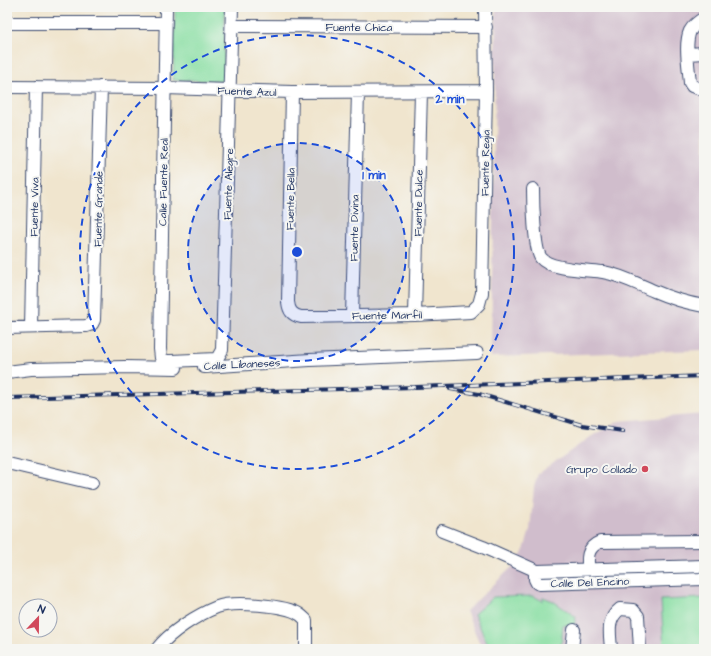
<svg xmlns="http://www.w3.org/2000/svg" width="711" height="656" font-family="'Architects Daughter',sans-serif">
<style>
.industrial{fill:#d0bdcc}
.green{fill:#87dea2;stroke:#518680}
.lines{fill:none;stroke-linecap:round;stroke-linejoin:round}
.minor-casing{stroke:#3b4a6f;stroke-width:14}
.minor{stroke:#fff;stroke-width:12}
.rail-casing{stroke:#1b2f5e;stroke-width:4}
.rail{stroke:#f6f6f2;stroke-width:2.5;stroke-dasharray:8;stroke-linecap:butt}
.ring{fill:none;stroke:#1d4ed8;stroke-width:2;stroke-dasharray:7 5}
.poi-dot{fill:#d1495b;stroke:#f6f6f2;stroke-width:1.5}
.labels{text-anchor:middle;stroke-width:4;stroke-linejoin:round;paint-order:stroke}
.street-label{font-size:11px;fill:#1b2f5e;stroke:#f6f6f2}
.poi-label{font-size:11px;fill:#1b2f5e;stroke:#f6f6f2;text-anchor:end}
.centre{fill:#1d4ed8;stroke:#f6f6f2;stroke-width:2}
.ring-label{font-size:12px;text-anchor:middle;font-weight:bold;fill:#1d4ed8;stroke:#f6f6f2;stroke-width:4;stroke-linejoin:round;paint-order:stroke}
</style>
<rect width="100%" height="100%" fill="#f6f6f2"/>
<filter id="ink" filterUnits="userSpaceOnUse"><feTurbulence type="fractalNoise" baseFrequency=".025" numOctaves="2"/><feDisplacementMap in="SourceGraphic" scale="8" xChannelSelector="R" yChannelSelector="G"/><feConvolveMatrix kernelMatrix="1 2 1 2 8 2 1 2 1" color-interpolation-filters="sRGB"/></filter>
<filter id="wash" filterUnits="userSpaceOnUse"><feTurbulence type="fractalNoise" baseFrequency=".012" numOctaves="4" result="noise"/><feDisplacementMap in="SourceGraphic" scale="16" xChannelSelector="R" yChannelSelector="G"/><feGaussianBlur stdDeviation="0.9" result="paint"/><feColorMatrix in="noise" values="0 0 0 0 0 0 0 0 0 0 0 0 0 0 0 0 0 1.4 0 .05"/><feComposite in="paint" operator="in"/></filter>
<g filter="url(#wash)">
<rect width="100%" height="100%" fill="#f0e5ce"/>
<path class="industrial" d="M 496,7 L 704,7 L 704,350 L 491,357 Z
M 704,414 L 704,649 L 482,649 L 466,611 L 512,567 L 524,550 L 530,530 L 534,487 L 538,474 L 592,436 L 619,421 Z"/>
<path class="green" d="M 175,7 L 225,7 L 224,81 L 173,80 Z
M 533,596 L 543,601 L 543,597 L 553,601 L 576,617 L 574,626 L 563,625 L 561,649 L 490,649 L 474,614 L 493,597 Z
M 704,598 L 704,649 L 664,649 L 661,600 Z"/>
</g>
<g filter="url(#ink)">
<g class="lines">
<defs>
<path id="minor" d="M 166,7 L 160,349 L 161,358 L 166,361 L 171,361 L 216,359 L 218,357 L 222,350 L 232,7
M 704,18 C 699,21 693,26 690,31 C 684,44 689,69 690,83 L 692,86 L 704,90
M 10,23 L 165,23
M 232,26 L 486,27
M 688,54 L 704,53
M 7,87 L 165,88 L 292,92 L 486,91
M 292,92 L 288,302 C 289,311 292,315 301,317 L 415,315 L 471,312 L 479,304 L 482,293 L 486,91 L 485,7
M 533,189 C 533,202 534,249 541,258 C 550,270 588,270 603,272 C 621,275 637,284 654,291 C 670,298 687,303 704,306
M 415,315 L 421,92
M 352,316 L 358,92
M 31,327 L 36,87
M 7,328 L 86,326 L 92,324 L 94,320 L 101,87
M 204,367 L 310,360 L 477,353
M 7,372 L 31,369 L 125,367 L 176,368
M 7,463 L 92,483
M 442,531 L 483,547 L 537,571 L 704,566
M 537,571 L 535,574 L 535,579 L 537,583 L 540,584 L 704,579
M 589,577 C 588,563 584,548 600,542 L 704,541
M 157,649 C 170,632 197,615 217,607 C 232,601 286,605 299,614 C 301,615 304,618 306,620 L 306,649
M 572,649 L 574,630
M 611,649 C 610,633 606,620 620,609 L 633,610 L 638,616 L 640,649"/>
</defs>
<use href="#minor" class="minor-casing"/>
<use href="#minor" class="minor"/>
<defs>
<path id="rail" d="M 450,389 L 479,394 L 582,425 L 623,431
M 7,398 L 416,387 L 704,376"/>
</defs>
<use href="#rail" class="rail-casing"/>
<use href="#rail" class="rail"/>
</g>
</g>
<circle cx="297" cy="252" r="109" fill="#1d4ed8" fill-opacity=".12"/>
<g class="ring">
<circle cx="297" cy="252" r="109"/>
<circle cx="297" cy="252" r="217"/>
</g>
<circle class="poi-dot" cx="645" cy="469" r="4"/>
<g class="labels">
<g class="street-label">
<text x="359" y="31">Fuente Chica</text>
<text transform="translate(247 91) rotate(2)" y="4">Fuente Azul</text>
<text transform="translate(485 163) rotate(-89)" y="4">Fuente Regia</text>
<text transform="translate(163 182) rotate(-89)" y="4">Calle Fuente Real</text>
<text transform="translate(228 184) rotate(-88)" y="4">Fuente Alegre</text>
<text transform="translate(290 199) rotate(-89)" y="4">Fuente Bella</text>
<text transform="translate(418 203) rotate(-89)" y="4">Fuente Dulce</text>
<text transform="translate(34 207) rotate(-89)" y="4">Fuente Viva</text>
<text transform="translate(98 209) rotate(-89)" y="4">Fuente Grande</text>
<text transform="translate(354 228) rotate(-89)" y="4">Fuente Divina</text>
<text transform="translate(387 315) rotate(-1)" y="4">Fuente Marfil</text>
<text transform="translate(242 364) rotate(-3)" y="4">Calle Libaneses</text>
<text transform="translate(590 582) rotate(-2)" y="4">Calle Del Encino</text>
</g>
<g class="poi-label">
<text x="637" y="473">Grupo Collado</text>
</g>
</g>
<circle cx="297" cy="252" r="6" class="centre"/>
<g class="ring-label">
<text x="450" y="103">2 min</text>
<text x="374" y="179">1 min</text>
</g>
<rect width="711" height="656" fill="none" stroke="#f6f6f2" stroke-width="24"/>
<g transform="translate(38 618) rotate(22)"><circle r="19" fill="#f6f6f2" stroke="#9ea6b7"/>
<path d="M0-3L7 15L0 10L-7 15Z" fill="#d1495b"/>
<text y="-6" font-size="11" font-weight="bold" text-anchor="middle" fill="#1b2f5e">N</text>
</g>
</svg>
